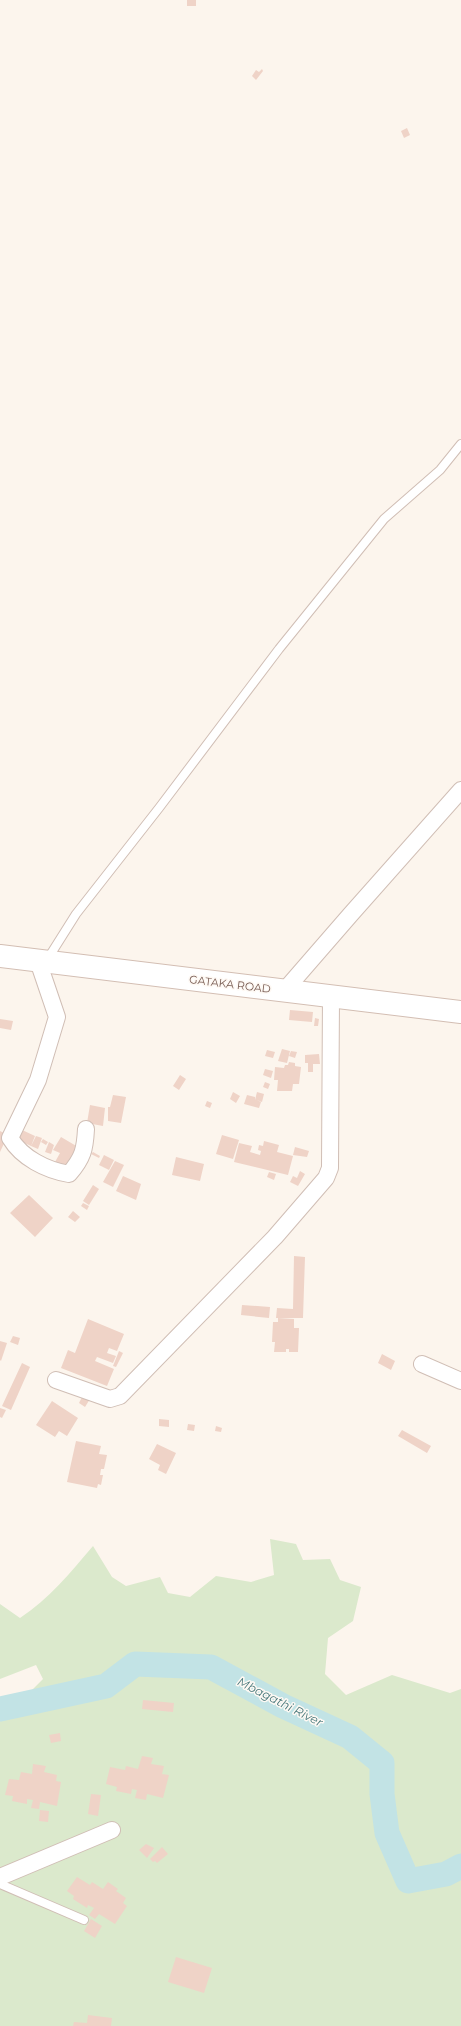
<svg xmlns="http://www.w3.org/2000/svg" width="461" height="2026" font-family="Montserrat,sans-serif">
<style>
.green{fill:#dbe9cc}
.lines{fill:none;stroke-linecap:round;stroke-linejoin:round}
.river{stroke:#c2e3e5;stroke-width:25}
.building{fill:#efd3c7}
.lane-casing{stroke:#d0beb5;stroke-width:10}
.street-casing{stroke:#d0beb5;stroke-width:18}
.secondary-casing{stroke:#d3beb3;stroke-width:24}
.lane{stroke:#fff;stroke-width:8}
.street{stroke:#fff;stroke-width:16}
.secondary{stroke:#fff;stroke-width:22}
.labels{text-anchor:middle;stroke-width:3;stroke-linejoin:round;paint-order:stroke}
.street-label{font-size:11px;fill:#765a51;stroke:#fef9f4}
.water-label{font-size:12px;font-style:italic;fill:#457679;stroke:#fef9f4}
</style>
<rect width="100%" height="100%" fill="#fcf5ed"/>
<path class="green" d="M 270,1539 L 296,1544 L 303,1560 L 330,1559 L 340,1580 L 361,1587 L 353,1621 L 328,1638 L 325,1674 L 346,1695 L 392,1675 L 450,1693 L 461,1689 L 461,2026 L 0,2026 L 0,1701 L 22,1715 L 32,1690 L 43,1679 L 36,1665 L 0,1679 L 0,1604 L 20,1618 C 49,1599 70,1573 93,1546 L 112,1577 L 126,1586 L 160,1577 L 168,1593 L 190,1597 L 216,1576 L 251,1582 L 274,1575 Z"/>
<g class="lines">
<path class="river" d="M 0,1709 L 106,1686 L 135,1664 L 211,1667 L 283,1706 L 350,1737 L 382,1763 L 382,1794 L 387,1833 L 408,1881 L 446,1874 L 461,1866"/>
</g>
<path class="building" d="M 187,0 L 196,0 L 196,6 L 187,6 Z
M 262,69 L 263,71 L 256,80 L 252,76 L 256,70 L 259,72 Z
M 407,128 L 410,135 L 404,138 L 401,131 Z
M 290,1010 L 313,1012 L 312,1022 L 289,1020 Z
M 315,1018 L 319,1019 L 318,1026 L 314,1026 Z
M 0,1019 L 13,1021 L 11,1030 L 0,1028 Z
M 282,1049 L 290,1051 L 287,1063 L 278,1061 Z
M 267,1050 L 275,1052 L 273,1058 L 265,1056 Z
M 291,1051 L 297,1052 L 295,1058 L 289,1056 Z
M 319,1054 L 320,1064 L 313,1064 L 313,1072 L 308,1072 L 308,1063 L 305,1063 L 305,1055 Z
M 289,1062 L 295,1063 L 295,1066 L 301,1067 L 299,1084 L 293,1084 L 292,1091 L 277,1091 L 278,1080 L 274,1080 L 275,1067 L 284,1068 L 285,1065 L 288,1065 Z
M 265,1069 L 273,1071 L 271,1078 L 263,1075 Z
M 180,1075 L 186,1079 L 179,1090 L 173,1086 Z
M 265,1082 L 270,1084 L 268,1089 L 263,1087 Z
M 233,1092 L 240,1096 L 236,1103 L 230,1099 Z
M 257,1092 L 264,1094 L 262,1102 L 257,1100 L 261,1102 L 259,1108 L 244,1104 L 247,1095 L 255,1097 L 255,1100 Z
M 113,1095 L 126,1097 L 121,1123 L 108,1121 L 108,1107 L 110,1107 Z
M 207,1101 L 212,1103 L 210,1108 L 205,1106 Z
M 90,1105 L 105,1108 L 103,1126 L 87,1123 Z
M 20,1129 L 35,1136 L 31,1146 L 16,1139 Z
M 0,1131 L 8,1135 L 0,1152 Z
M 222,1135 L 239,1140 L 233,1159 L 216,1154 Z
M 36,1136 L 42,1138 L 38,1149 L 31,1146 Z
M 61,1137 L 78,1147 L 67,1168 L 55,1162 L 60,1153 L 53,1150 Z
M 43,1139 L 48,1142 L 46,1145 L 41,1142 Z
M 264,1141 L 279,1145 L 277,1152 L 293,1156 L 288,1175 L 234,1162 L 239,1143 L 252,1146 L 250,1152 L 260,1155 L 261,1151 L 258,1150 L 259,1145 L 263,1146 Z
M 49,1142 L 54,1145 L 51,1154 L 45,1152 Z
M 295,1147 L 309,1151 L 307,1157 L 293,1155 Z
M 93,1152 L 100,1156 L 99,1158 L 91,1154 Z
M 104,1155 L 114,1160 L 109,1170 L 99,1165 Z
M 176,1157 L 204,1164 L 200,1181 L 172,1175 Z
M 115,1161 L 124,1165 L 113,1187 L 103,1182 Z
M 300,1171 L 305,1174 L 298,1186 L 290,1182 L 293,1176 L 297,1178 Z
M 269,1172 L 276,1174 L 274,1180 L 267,1177 Z
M 123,1176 L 141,1184 L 136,1200 L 116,1191 Z
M 93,1185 L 99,1189 L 89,1205 L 83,1201 Z
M 29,1195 L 53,1218 L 35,1237 L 10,1213 Z
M 83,1203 L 89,1206 L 87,1210 L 81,1206 Z
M 73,1211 L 80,1217 L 75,1222 L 68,1217 Z
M 294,1256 L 305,1257 L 303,1318 L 276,1318 L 277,1308 L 293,1309 Z
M 242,1305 L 270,1307 L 269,1318 L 241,1315 Z
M 278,1318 L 294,1319 L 294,1328 L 299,1328 L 298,1352 L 289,1352 L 289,1349 L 286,1349 L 286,1352 L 274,1352 L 275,1342 L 272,1342 L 273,1322 L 278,1322 Z
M 88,1319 L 124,1334 L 117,1351 L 109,1348 L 107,1353 L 116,1356 L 113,1363 L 97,1357 L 95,1361 L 114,1369 L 107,1386 L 61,1368 L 68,1350 L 75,1353 Z
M 13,1336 L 20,1338 L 18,1345 L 10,1342 Z
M 0,1341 L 7,1343 L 1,1361 L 0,1360 Z
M 119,1351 L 123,1353 L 116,1367 L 113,1366 Z
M 382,1354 L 395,1361 L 391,1370 L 378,1363 Z
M 22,1363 L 30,1367 L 11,1410 L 2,1406 Z
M 83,1395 L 90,1399 L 85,1407 L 79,1403 Z
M 52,1401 L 78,1418 L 67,1436 L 59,1431 L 55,1437 L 36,1425 Z
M 0,1408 L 6,1410 L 2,1418 L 0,1417 Z
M 159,1419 L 169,1420 L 169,1427 L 159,1426 Z
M 188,1424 L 195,1425 L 194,1431 L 187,1430 Z
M 216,1426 L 222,1428 L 221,1432 L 215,1431 Z
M 402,1430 L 431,1446 L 427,1453 L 398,1436 Z
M 76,1441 L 101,1446 L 99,1454 L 107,1455 L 104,1469 L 101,1469 L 100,1475 L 103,1475 L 101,1485 L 98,1484 L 97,1488 L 67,1482 Z
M 157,1444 L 176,1453 L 166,1474 L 158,1470 L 160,1465 L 149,1459 Z
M 143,1700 L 174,1703 L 173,1712 L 142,1709 Z
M 60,1733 L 61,1741 L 51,1743 L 49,1735 Z
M 142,1756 L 153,1758 L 151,1764 L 164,1766 L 162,1774 L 169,1775 L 163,1798 L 147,1794 L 146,1800 L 135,1798 L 137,1790 L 132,1789 L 131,1794 L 116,1791 L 117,1787 L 106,1784 L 110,1767 L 125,1770 L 126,1766 L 138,1769 Z
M 33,1764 L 46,1766 L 44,1772 L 57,1775 L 56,1781 L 61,1782 L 57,1806 L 40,1802 L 39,1809 L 31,1808 L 33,1800 L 27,1799 L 27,1804 L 12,1801 L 13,1796 L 5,1795 L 9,1779 L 19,1780 L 21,1772 L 32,1774 Z
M 91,1794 L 101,1795 L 98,1816 L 88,1814 Z
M 40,1810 L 49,1811 L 48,1822 L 39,1821 Z
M 146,1844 L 154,1848 L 147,1858 L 139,1850 Z
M 162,1847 L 168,1854 L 157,1863 L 155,1861 L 153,1862 L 150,1859 Z
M 77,1877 L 90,1885 L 92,1882 L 103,1889 L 108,1882 L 118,1889 L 116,1891 L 126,1898 L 123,1903 L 127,1906 L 115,1924 L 99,1914 L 95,1919 L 89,1915 L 94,1908 L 88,1905 L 87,1908 L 73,1899 L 74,1896 L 67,1891 Z
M 91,1919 L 102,1926 L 95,1938 L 84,1931 Z
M 176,1957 L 212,1968 L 204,1993 L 168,1982 Z
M 88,2015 L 112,2018 L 111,2026 L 73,2026 L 74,2022 L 87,2023 Z"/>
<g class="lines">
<defs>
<path id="lane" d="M 47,960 L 76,914 L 159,808 L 279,649 L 384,519 L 440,470 L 461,444
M 0,1884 L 84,1920"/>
<path id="street" d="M 38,961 L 57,1017 L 38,1080 L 10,1138 C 22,1158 46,1170 69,1174 C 83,1158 85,1149 86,1129
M 285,990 L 351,914 L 461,790
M 422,1364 L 461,1381
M 56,1380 L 110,1399 L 120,1396 L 275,1237 L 326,1178 L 330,1168 L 331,996
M 0,1877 L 112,1830"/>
<path id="secondary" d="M 0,956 L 461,1012"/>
</defs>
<use href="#lane" class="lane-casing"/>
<use href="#street" class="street-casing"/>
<use href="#secondary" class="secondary-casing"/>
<use href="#lane" class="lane"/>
<use href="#street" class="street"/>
<use href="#secondary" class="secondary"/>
</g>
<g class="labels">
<g class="street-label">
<text transform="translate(230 984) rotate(7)" y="4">GATAKA ROAD</text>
</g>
<g class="water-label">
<text transform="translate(280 1702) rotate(27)" y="4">Mbagathi River</text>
</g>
</g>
</svg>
